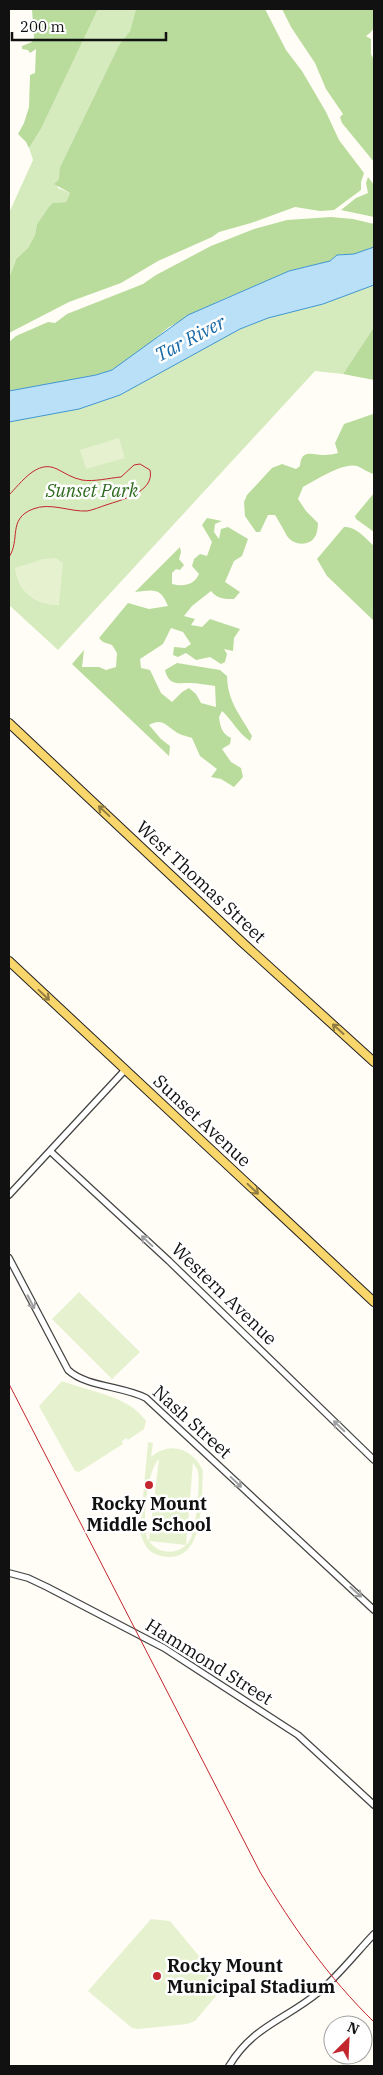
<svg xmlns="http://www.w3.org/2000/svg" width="383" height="2075" font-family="'IBM Plex Serif',serif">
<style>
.green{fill:#d5ebbd}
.forest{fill:#b9dc9c}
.pitch{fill:#e6f2cf;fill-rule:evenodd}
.water{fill:#b9e0f7;stroke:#3f96cf}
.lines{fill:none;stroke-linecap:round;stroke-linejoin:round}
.tertiary-casing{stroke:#444;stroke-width:8}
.primary-casing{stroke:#222;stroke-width:10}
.tertiary{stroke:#fff;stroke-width:5.5}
.primary{stroke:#f9d66b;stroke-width:8}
.tram{stroke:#c4262e;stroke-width:1}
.rail{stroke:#c4262e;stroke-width:1}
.oneway{stroke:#917d42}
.oneway2{stroke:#a0a0a0}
.poi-dot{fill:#c4262e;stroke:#fff;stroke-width:2}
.labels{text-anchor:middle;stroke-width:5;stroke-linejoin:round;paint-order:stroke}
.park-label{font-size:18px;font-style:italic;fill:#2f6b1f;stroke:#fff}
.street-label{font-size:18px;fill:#111;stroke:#fff}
.poi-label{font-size:18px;font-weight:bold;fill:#111;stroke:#fff}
.water-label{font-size:19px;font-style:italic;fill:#1768a6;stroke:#fff}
</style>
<rect width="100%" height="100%" fill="#fffdf5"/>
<path class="green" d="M 98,9 L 136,9 L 130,31 L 119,45 L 60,167 L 60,179 L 56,182 L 58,188 L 70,193 L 66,202 L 56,203 L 45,213 L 37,224 L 35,235 L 28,248 L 16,259 L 9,278 L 9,213 L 33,160 L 29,148 L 41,129 Z
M 374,285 L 374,327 L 343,374 L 315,371 L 58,650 L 9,605 L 9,422 L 79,409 L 120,395 L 240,329 L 268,318 L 323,304 Z"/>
<path class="forest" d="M 32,9 L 98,9 L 41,129 L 29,148 L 26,142 L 18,134 L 24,123 L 29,107 L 30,75 L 35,73 L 36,49 L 30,53 L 28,50 L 22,49 L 22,46 L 32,42 L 34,38 Z
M 136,9 L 265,9 L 286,50 L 302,71 L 326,112 L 339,140 L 364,173 L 361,182 L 361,190 L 334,210 L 320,211 L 295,207 L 251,223 L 219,232 L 212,237 L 158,261 L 121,283 L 69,302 L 9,333 L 9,278 L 14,265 L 16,259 L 28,248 L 35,235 L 37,224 L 49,207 L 53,203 L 66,202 L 70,193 L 54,184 L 59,179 L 60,167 L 119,45 L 130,31 Z
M 282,9 L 374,9 C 374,24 378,27 366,36 L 371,39 L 371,54 L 374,60 L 374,162 L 342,123 L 340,117 L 343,114 L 326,89 L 315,63 L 291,27 Z
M 368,177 L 374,185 L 374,217 L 341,210 L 356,198 L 368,193 L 366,183 Z
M 331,217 L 353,219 L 374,224 L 374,247 L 354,254 L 337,255 L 330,261 L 289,271 L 217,302 L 169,327 L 135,355 L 112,370 L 96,375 L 9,391 L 9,342 L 16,336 L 48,322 L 55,323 L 67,314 L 143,284 L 156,275 L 211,246 L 254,229 L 287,220 Z
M 374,327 L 374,380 L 343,374 Z
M 374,408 L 374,474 C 368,473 363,468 357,466 C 343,462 316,480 303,487 L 298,499 L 306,511 L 318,523 C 318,527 317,532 316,535 C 310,547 294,546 287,536 C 283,529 279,521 275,515 L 268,515 L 260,532 L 256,532 L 245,516 L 244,502 L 247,495 L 272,468 L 282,464 L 296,469 L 300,466 C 301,448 313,455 325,455 C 329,455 334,454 338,453 L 335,443 L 344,424 L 373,414 Z
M 374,493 L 374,532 L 356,519 L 355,516 Z
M 207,518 L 222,521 L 215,524 L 214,532 L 219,539 L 221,529 L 228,527 L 248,539 L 242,556 L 234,561 L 225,582 L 240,592 L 234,599 C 223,599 218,599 211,591 L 192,606 L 184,616 L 195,619 L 191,625 L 202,627 L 210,619 L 240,629 L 234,638 L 233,651 L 224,649 L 227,654 L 225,662 L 221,664 L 210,657 L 196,660 L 186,653 L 178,657 L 173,655 L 174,647 L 185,648 L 191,644 L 183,632 L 171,628 L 163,644 L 140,659 L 141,668 L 150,670 L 161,693 L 172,702 L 182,692 L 189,688 L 196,694 L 201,703 L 216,707 L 215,686 C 207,685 198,683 190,683 C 177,683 169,686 165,670 L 177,663 L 220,670 L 227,676 C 228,703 240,714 252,736 L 250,741 C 237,732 233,721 222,711 L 219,717 C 220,726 222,734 231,738 L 230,744 L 222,749 L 231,762 L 241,768 L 243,777 L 234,787 L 221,779 L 211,777 L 217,769 L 200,756 L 192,738 C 187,736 180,735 176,732 C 165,725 162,718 149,725 L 161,739 L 170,746 L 169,756 L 72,664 L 84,650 L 82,667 L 99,667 L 106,670 L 116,667 L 117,653 L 112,645 L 103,642 L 99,638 L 128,603 L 149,609 L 168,606 C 160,587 154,590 135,592 L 180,547 L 181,552 L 179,559 L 184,565 L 180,570 L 176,569 L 172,573 L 172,584 C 184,587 194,585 199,574 L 192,566 L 194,559 L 200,554 L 207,556 L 212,542 L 202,525 Z
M 344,527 C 356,526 366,539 374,546 L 374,621 L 327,576 L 317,559 Z"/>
<path class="pitch" d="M 119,438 L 125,458 L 86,469 L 80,450 Z
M 56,558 L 63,563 L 59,605 C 37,606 17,592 15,568 L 43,559 Z
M 79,1292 L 140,1352 L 112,1379 L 52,1319 Z
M 62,1381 C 90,1392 128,1395 146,1421 L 144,1429 L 128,1440 L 126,1438 L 122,1441 L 123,1444 L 79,1472 L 75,1471 L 39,1406 Z
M 148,1442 L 153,1443 L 151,1457 C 170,1440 194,1449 203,1471 C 201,1498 206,1566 161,1556 C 148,1553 143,1544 140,1531 ZM 159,1459 L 149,1540 L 148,1540 C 141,1525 147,1470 159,1459 ZM 193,1463 C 195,1466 198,1469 198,1473 C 200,1483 196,1526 192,1535 C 186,1555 160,1557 149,1541 L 186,1545 Z
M 151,1919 L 170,1921 L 203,1961 L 221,1990 L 195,2021 L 187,2024 L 138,2029 L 132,2028 L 88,1991 Z"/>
<path class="water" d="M 374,247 L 374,285 L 323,304 L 268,318 L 240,329 L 120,395 L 79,409 L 9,422 L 9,391 L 96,375 L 112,370 L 188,315 L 289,271 L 330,261 L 337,255 L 354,254 Z"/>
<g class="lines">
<defs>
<path id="tertiary" d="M 50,1151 L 169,1261 L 374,1460
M 9,1195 L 125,1070
M 9,1258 L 68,1370 C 86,1387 123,1386 146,1398 L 374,1610
M 9,1573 L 28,1578 L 47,1587 L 164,1648 L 298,1735 L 374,1805
M 229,2066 C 253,2026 285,2020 319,1992 C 339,1975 356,1953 374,1934"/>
<path id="primary" d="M 9,723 L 243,943 L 374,1062
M 9,961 L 374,1302"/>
</defs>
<use href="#tertiary" class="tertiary-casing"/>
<use href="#primary" class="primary-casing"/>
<use href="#tertiary" class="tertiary"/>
<use href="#primary" class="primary"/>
<path class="tram" d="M 9,495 C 21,483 37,459 57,469 C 65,473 72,478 82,480 C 94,482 109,478 121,477 L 134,465 L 140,464 L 150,470 C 155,492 121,500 106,505 C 100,507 93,510 87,511 C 70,512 50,502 33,509 C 7,519 21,540 9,557"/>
<path class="rail" d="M 9,1384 L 260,1872 C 293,1927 328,1977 374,2022"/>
</g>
<defs><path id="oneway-shaft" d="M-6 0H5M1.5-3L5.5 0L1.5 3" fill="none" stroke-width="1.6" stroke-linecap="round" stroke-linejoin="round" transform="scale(1.25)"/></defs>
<g class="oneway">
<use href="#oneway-shaft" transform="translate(104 811) rotate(-137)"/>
<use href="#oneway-shaft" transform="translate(44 995) rotate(43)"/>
<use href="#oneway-shaft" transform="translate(338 1029) rotate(-138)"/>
<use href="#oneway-shaft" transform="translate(253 1189) rotate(43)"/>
</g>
<g class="oneway2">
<use href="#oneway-shaft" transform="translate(147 1241) rotate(-137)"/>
<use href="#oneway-shaft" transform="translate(31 1302) rotate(63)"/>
<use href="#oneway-shaft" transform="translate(339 1426) rotate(-136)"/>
<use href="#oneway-shaft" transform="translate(236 1482) rotate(43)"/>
<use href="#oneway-shaft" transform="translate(356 1592) rotate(42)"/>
</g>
<g class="poi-dot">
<circle cx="149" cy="1485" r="5"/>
<circle cx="157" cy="1976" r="5"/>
</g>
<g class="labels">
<g class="park-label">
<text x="92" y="497">Sunset Park</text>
</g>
<g class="street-label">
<text transform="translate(201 882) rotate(43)" y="6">West Thomas Street</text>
<text transform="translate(202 1121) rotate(43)" y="6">Sunset Avenue</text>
<text transform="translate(224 1294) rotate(44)" y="6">Western Avenue</text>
<text transform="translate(192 1422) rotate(42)" y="6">Nash Street</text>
<text transform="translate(209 1662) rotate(32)" y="6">Hammond Street</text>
</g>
<g class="poi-label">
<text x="149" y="1510">Rocky Mount<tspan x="149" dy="21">Middle School</tspan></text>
<text x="167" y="1972" text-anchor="start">Rocky Mount<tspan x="167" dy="21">Municipal Stadium</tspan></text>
</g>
<g class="water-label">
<text transform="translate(190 338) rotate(-28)" y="7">Tar River</text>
</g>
</g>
<rect width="383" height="2075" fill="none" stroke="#111111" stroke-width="20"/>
<g transform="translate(348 2040) rotate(24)"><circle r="24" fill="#ffffff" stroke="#a0a0a0"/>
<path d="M0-4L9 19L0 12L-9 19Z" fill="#c4262e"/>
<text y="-8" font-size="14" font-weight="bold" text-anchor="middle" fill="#111111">N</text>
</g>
<path d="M12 32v8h154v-8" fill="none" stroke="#111111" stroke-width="2.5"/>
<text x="20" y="32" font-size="15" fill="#111111" stroke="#ffffff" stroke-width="4" paint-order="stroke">200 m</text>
</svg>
